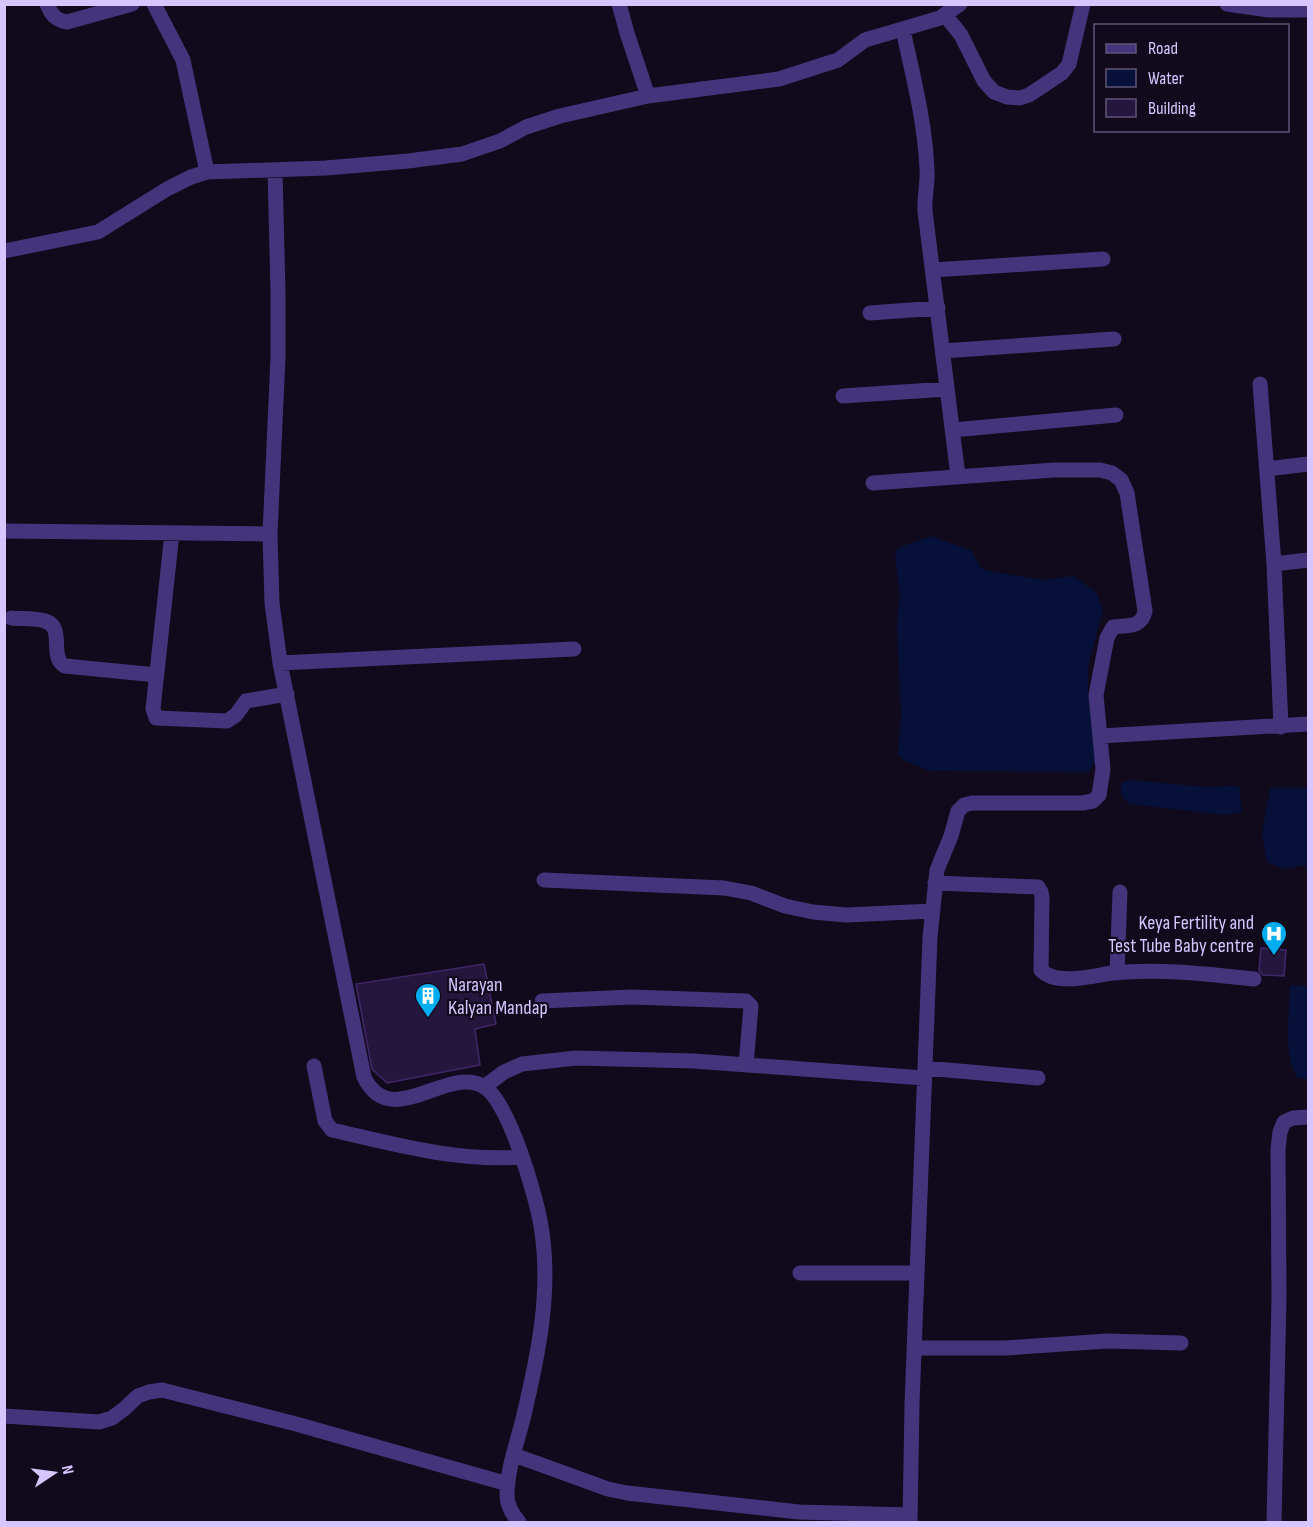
<svg xmlns="http://www.w3.org/2000/svg" width="1313" height="1527" font-family="'Sofia Sans Condensed',sans-serif">
<style>
.water{fill:#071038}
.building{fill:#25163d;stroke:#40276a;stroke-width:1.5}
.lines{fill:none;stroke-linecap:round;stroke-linejoin:round}
.minor{stroke:#44347c;stroke-width:15}
.labels{text-anchor:middle;stroke-width:4.5;stroke-linejoin:round;paint-order:stroke}
.poi-label{font-size:20px;fill:#d6c5ff;stroke:#100a1c;text-anchor:end}
</style>
<rect width="100%" height="100%" fill="#100a1c"/>
<path class="water" d="M 931,536 L 972,551 L 980,567 L 988,571 L 1045,580 L 1073,576 L 1096,592 L 1103,610 L 1088,666 L 1088,694 L 1099,757 L 1088,772 L 930,771 L 905,761 L 898,755 L 901,718 L 897,623 L 900,594 L 895,557 L 898,548 Z
M 1131,780 L 1205,787 L 1239,786 L 1242,812 L 1225,815 L 1130,804 C 1121,797 1119,792 1122,782 Z
M 1270,788 L 1308,788 L 1308,865 L 1284,869 L 1267,862 L 1262,834 Z
M 1290,985 L 1308,986 L 1308,1079 L 1298,1078 C 1282,1056 1290,1011 1290,985 Z"/>
<path class="building" d="M 1261,948 L 1286,950 L 1284,976 L 1263,975 L 1259,971 Z
M 484,964 L 496,1024 L 475,1029 L 480,1065 L 387,1083 L 372,1069 L 356,984 Z"/>
<g class="lines">
<path class="minor" d="M 47,4 C 51,14 55,20 67,22 L 132,4
M 154,4 L 183,60 L 207,172
M 619,4 L 627,33 L 648,96
M 1227,4 L 1269,10 L 1308,10
M 945,15 L 961,35 L 984,81 L 994,92 L 1007,97 L 1020,98 L 1029,95 L 1062,73 L 1069,64 L 1083,4
M 903,30 C 913,76 925,122 927,169 C 928,183 924,197 925,211 L 958,476
M 275,170 L 278,293 L 278,357 L 270,534 L 272,603 L 280,663 L 364,1077 C 391,1132 445,1066 483,1086 C 509,1101 536,1196 541,1226 C 552,1291 538,1356 523,1419 C 517,1443 507,1470 507,1495 C 507,1506 512,1514 519,1522
M 4,251 L 98,232 L 167,189 L 191,177 L 207,172 L 326,168 L 408,161 L 462,154 L 500,141 L 526,127 L 560,116 L 648,96 L 779,79 L 838,60 L 865,40 L 940,18 L 960,4
M 933,270 L 1103,259
M 870,313 L 938,308
M 943,351 L 1114,339
M 1260,384 L 1274,564 L 1281,727
M 843,396 L 947,389
M 953,430 L 1116,415
M 1267,469 L 1308,464
M 873,483 L 1054,470 L 1100,470 L 1112,473 L 1121,480 L 1127,493 L 1145,611 C 1142,628 1127,625 1113,627 L 1107,638 L 1096,695 L 1103,769 L 1099,795 L 1093,801 L 1082,803 L 972,803 L 964,805 L 958,811 L 951,836 L 937,870 L 930,937 L 912,1404 L 910,1522
M 4,531 L 270,534
M 172,533 L 153,709 L 156,718 L 227,721 L 236,715 L 246,701 L 287,694
M 1274,564 L 1308,560
M 11,618 C 22,619 35,618 45,621 C 66,627 48,657 65,666 L 157,675
M 280,663 L 574,649
M 1100,736 L 1308,724
M 544,880 L 724,888 L 751,893 L 785,906 L 813,912 L 846,915 L 933,911
M 935,883 L 1038,887 L 1041,892 L 1042,898 L 1041,970 C 1056,986 1092,976 1112,973 C 1160,968 1207,974 1254,979
M 1117,973 L 1120,892
M 542,1001 L 632,997 L 746,1001 L 751,1006 L 746,1065
M 314,1066 L 325,1121 L 332,1130 C 394,1144 457,1162 521,1157
M 925,1068 L 1038,1078
M 484,1087 L 504,1072 L 522,1064 L 576,1058 L 694,1061 L 924,1078
M 800,1273 L 917,1273
M 914,1348 L 1005,1348 L 1107,1341 L 1181,1343
M 4,1416 L 99,1422 L 112,1418 L 124,1409 L 138,1396 L 149,1392 L 162,1390 L 296,1424 L 508,1484
M 514,1455 L 608,1489 L 627,1493 L 799,1512 L 910,1515
M 1274,1522 L 1279,1298 L 1278,1149 L 1280,1132 L 1284,1122 L 1293,1118 L 1308,1117"/>
</g>
<defs>
<symbol id="hospital-pin" viewBox="-11 -11 22 30"><path d="M0 17L-7.5 6A9.5 9.5 0 1 1 7.5 6Z" fill="#00adf0" stroke="#100a1c"/><path d="M-5-5h3v3.5h4V-5h3V5h-3V1.5h-4V5h-3Z" fill="#fff"/></symbol>
<symbol id="building-pin" viewBox="-11 -11 22 30"><path d="M0 17L-7.5 6A9.5 9.5 0 1 1 7.5 6Z" fill="#00adf0" stroke="#100a1c"/><path d="M-4-6H4V6H1V3H-1V6H-4ZM-2.5-4.3h1.7v1.8h-1.7ZM.8-4.3h1.7v1.8H.8ZM-2.5-1h1.7V.8h-1.7ZM.8-1h1.7V.8H.8Z" fill="#fff"/></symbol>
</defs>
<g fill-rule="evenodd">
<use href="#hospital-pin" x="1259" y="919" width="30" height="40"/>
<use href="#building-pin" x="413" y="981" width="30" height="40"/>
</g>
<g class="labels">
<g class="poi-label">
<text x="1254" y="929">Keya Fertility and<tspan x="1254" dy="23">Test Tube Baby centre</tspan></text>
<text x="448" y="991" text-anchor="start">Narayan<tspan x="448" dy="23">Kalyan Mandap</tspan></text>
</g>
</g>
<rect width="1313" height="1527" fill="none" stroke="#d6c5ff" stroke-width="12"/>
<rect x="1094" y="24" width="195" height="108" fill="#100a1c" stroke="#5f5577" stroke-width="1.5"/>
<rect x="1106" y="44" width="30" height="9" fill="#44347c" stroke="#5f5577" stroke-width="1.5"/>
<text x="1148" y="54" font-size="18" fill="#d6c5ff">Road</text>
<rect x="1106" y="69" width="30" height="18" fill="#071038" stroke="#5f5577" stroke-width="1.5"/>
<text x="1148" y="84" font-size="18" fill="#d6c5ff">Water</text>
<rect x="1106" y="99" width="30" height="18" fill="#25163d" stroke="#5f5577" stroke-width="1.5"/>
<text x="1148" y="114" font-size="18" fill="#d6c5ff">Building</text>
<g transform="translate(54 1473) rotate(77)" stroke="#100a1c" stroke-width="4.5" paint-order="stroke">
<path d="M0-4.5L10 22L0 15L-10 22Z" fill="#d6c5ff"/>
<text y="-9" font-size="16" font-weight="bold" text-anchor="middle" fill="#d6c5ff">N</text>
</g>
</svg>
